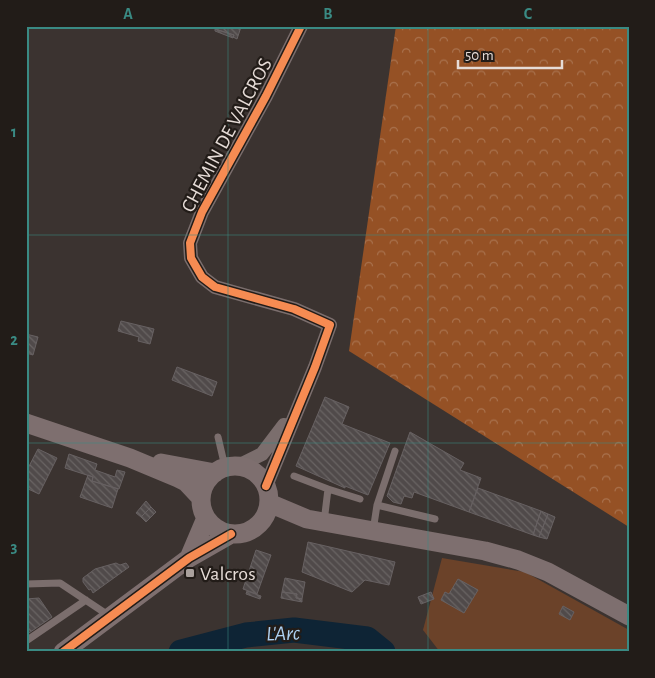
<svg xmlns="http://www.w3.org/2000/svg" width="655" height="678" font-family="'Alegreya Sans',sans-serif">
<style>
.forest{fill:url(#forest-crowns)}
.garden{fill:#6b4229}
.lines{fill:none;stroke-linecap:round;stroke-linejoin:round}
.river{stroke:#0e2435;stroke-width:25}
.building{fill:url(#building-back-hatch);stroke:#676162}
.lane{stroke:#7b6e6d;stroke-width:7}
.street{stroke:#7b6e6d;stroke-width:14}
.secondary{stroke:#7e6f6f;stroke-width:19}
.cycleway-casing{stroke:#221c18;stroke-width:11}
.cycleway{stroke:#f68b52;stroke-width:8}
.grid{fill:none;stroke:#3a8a83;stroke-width:1;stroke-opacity:0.55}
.poi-dot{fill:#aaa19d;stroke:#221c18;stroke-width:2}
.labels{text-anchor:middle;stroke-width:4.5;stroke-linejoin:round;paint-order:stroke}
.street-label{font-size:20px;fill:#e6dcd7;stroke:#221c18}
.poi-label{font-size:20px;fill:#e6dcd7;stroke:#221c18;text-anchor:start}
.water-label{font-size:21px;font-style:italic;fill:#add1f2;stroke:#221c18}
.neatline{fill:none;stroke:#3a8a83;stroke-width:2}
.grid-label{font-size:16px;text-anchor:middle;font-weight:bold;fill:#3a8a83}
</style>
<defs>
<pattern id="forest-crowns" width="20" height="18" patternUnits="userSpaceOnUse" patternTransform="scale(1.25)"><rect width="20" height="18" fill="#955125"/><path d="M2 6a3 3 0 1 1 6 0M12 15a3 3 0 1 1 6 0" fill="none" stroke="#a9724e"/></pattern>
<pattern id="building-back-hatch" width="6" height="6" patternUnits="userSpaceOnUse" patternTransform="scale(1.25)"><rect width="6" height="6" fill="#504a4a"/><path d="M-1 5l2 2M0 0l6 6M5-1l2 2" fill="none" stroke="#696463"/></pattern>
</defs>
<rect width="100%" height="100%" fill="#3b3330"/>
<path class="forest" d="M 396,26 L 629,26 L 629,527 L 349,351 Z"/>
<path class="garden" d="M 442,558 L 525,572 L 629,630 L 629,652 L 440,652 L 423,630 Z"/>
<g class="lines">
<path class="river" d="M 181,652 L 246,635 L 294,630 L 367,639 L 383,652"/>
</g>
<path class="building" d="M 216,26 L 240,26 L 241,27 L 237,39 L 233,37 L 234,35 L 215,29 Z
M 215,29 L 234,35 L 233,38 L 215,31 Z
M 121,321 L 154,329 L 150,344 L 138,341 L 139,337 L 118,331 Z
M 26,334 L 38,337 L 33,355 L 26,353 Z
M 177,367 L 217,382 L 212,396 L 172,380 Z
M 325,397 L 349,407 L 342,424 L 390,443 L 368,495 L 345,486 L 345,488 L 296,466 Z
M 410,432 L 464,463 L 460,470 L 481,478 L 469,512 L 414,492 L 412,498 L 404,496 L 401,504 L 393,502 L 387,496 Z
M 38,449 L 57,458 L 39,494 L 26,488 L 26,472 Z
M 69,454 L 97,464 L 95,470 L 115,477 L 117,470 L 125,472 L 119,489 L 92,481 L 93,477 L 65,468 Z
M 88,475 L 93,477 L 92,481 L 118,489 L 112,508 L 80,497 Z
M 478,488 L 541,511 L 533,535 L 469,512 Z
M 146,501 L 151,507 L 141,517 L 136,513 Z
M 151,507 L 156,512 L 146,522 L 141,517 Z
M 541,511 L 548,514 L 539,537 L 533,535 Z
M 548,514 L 555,517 L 547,539 L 539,537 Z
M 308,542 L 395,562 L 389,585 L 365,580 L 352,592 L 302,572 Z
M 256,550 L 271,555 L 257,594 L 243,589 Z
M 116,563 L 120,565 L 126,563 L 129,567 L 93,593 L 91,589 L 89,590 L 83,582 L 83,578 L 95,569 Z
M 285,578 L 305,582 L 302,599 L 296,598 L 297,594 L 282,592 Z
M 458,579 L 478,590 L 464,613 L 441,600 L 445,592 L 449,594 Z
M 247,591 L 261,596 L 260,599 L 246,594 Z
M 282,592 L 297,594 L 296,598 L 302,599 L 302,602 L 281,598 Z
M 431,592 L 434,599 L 421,604 L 418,597 Z
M 39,598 L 52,617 L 26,635 L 26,599 Z
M 563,606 L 574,612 L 570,620 L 559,614 Z"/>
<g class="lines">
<path class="lane" d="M 218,437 L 225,467
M 294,476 L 328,489
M 377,505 L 395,451
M 324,522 L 328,489 L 360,499
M 373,531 L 377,505 L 435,519
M 26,584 L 60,583 L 108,615
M 26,641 L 86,600"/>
<path class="street" d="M 238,466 L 262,454 L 284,425
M 266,486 L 315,367 L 330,325 L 294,309 L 215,287 L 202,277 L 191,258 L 190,243 L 202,212 L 266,96 L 301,26"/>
<path class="secondary" d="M 26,423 L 130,458 L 178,478 L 186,482 L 201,498
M 161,463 L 215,473
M201 500a34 34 0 1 1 68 0a34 34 0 1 1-68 0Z
M 269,503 L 307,519 L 485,551 L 518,560 L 548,572 L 629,616
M 189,558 L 206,518
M 63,652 L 189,558 L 231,534"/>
<defs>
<path id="cycleway" d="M 266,486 L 315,367 L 330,325 L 294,309 L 215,287 L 202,277 L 191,258 L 190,243 L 202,212 L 266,96 L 301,26
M 63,652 L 189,558 L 231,534"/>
</defs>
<use href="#cycleway" class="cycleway-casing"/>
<use href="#cycleway" class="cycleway"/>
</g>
<path class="grid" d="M 228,26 L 228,652M 428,26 L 428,652M 26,235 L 629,235M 26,443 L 629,443"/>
<rect class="poi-dot" x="185" y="568" width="10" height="10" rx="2.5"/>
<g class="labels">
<g class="street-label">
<text transform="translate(226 135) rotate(-62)" y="7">CHEMIN DE VALCROS</text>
</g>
<g class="poi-label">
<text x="200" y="580">Valcros</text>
</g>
<g class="water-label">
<text transform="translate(283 633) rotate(-2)" y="7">L'Arc</text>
</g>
</g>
<rect width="655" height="678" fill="none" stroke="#221c18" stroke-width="55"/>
<path d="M458 60v8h104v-8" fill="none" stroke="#e6dcd7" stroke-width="2.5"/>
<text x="465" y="60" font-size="15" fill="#e6dcd7" stroke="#221c18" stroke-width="4" paint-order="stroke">50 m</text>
<rect x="28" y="28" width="600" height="622" class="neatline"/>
<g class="grid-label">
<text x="128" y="19">A</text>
<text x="328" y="19">B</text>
<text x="528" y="19">C</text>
<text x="14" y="137">1</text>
<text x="14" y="345">2</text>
<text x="14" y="552">3</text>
</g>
</svg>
